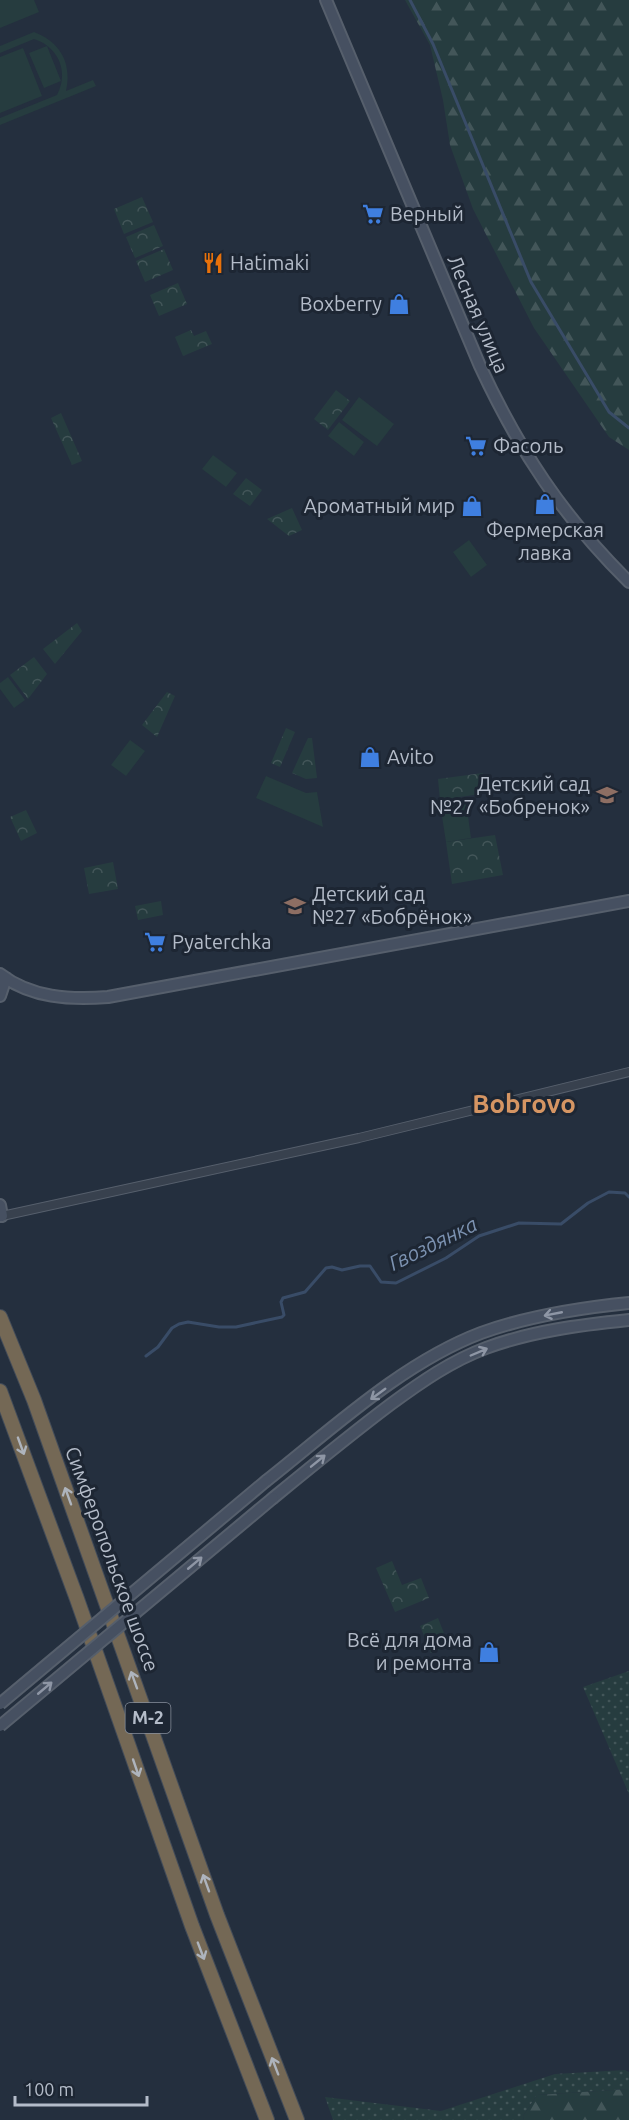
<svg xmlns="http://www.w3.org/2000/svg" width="629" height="2120" font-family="Ubuntu,sans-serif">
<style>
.grass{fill:url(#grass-dots)}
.forest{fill:url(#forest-firs)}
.park{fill:url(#park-crowns)}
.pitch{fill:#263c3f}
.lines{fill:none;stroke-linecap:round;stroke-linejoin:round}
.stream{stroke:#394c67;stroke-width:3}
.street-casing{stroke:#565f6c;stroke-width:10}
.secondary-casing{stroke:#565f6c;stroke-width:14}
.highway-casing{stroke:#434c59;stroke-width:16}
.street{stroke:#38414e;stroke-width:8}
.secondary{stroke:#465061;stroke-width:10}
.highway{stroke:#746855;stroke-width:14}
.secondary-bridge-casing{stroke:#565f6c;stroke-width:14;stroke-linecap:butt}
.secondary-bridge{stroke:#465061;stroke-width:10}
.oneway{stroke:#8e96a5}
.oneway2{stroke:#aeb4bd}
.labels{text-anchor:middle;stroke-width:6;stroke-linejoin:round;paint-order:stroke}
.shield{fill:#1d2633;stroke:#878f9c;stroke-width:1.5}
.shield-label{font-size:18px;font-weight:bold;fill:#b4bcc9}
.poi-label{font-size:20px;fill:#b4bcc9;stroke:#1d2633;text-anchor:start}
.street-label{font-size:20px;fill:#b4bcc9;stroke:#1d2633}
.water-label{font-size:21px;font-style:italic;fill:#7c92b1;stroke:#1d2633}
.district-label{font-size:26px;font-weight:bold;fill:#d59563;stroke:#1d2633}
</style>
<defs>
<pattern id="grass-dots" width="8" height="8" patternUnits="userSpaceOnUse" patternTransform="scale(1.5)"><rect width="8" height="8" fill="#263c3f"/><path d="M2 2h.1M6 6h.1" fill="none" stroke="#435659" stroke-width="1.8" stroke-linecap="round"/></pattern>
<pattern id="forest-firs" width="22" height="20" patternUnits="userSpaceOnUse" patternTransform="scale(1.5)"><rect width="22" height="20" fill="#263c3f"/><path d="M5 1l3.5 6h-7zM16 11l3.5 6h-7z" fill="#435659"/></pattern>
<pattern id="park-crowns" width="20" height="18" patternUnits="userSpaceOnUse" patternTransform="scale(1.5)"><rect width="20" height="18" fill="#263c3f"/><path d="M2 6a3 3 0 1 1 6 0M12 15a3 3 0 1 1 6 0" fill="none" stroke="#435659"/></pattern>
</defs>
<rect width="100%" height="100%" fill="#242f3e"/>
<path class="grass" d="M 629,1671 L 629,1794 L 583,1687 Z
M 625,2070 L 629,2072 L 629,2089 L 537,2095 L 523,2116 L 524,2120 L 333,2120 L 325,2097 L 441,2111 L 555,2074 Z"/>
<path class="forest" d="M 405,0 L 629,0 L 629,450 L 609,437 L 534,328 L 473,209 L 450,145 L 443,100 L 430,45 Z
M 629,2089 L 629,2120 L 524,2120 L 523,2116 L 537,2095 Z"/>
<path class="park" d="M 142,197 L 153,222 L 124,234 L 114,209 Z
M 154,225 L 163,246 L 135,258 L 126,237 Z
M 164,249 L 173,270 L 145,282 L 136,261 Z
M 178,283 L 187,304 L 159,316 L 150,295 Z
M 191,330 L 194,336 L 206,331 L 212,344 L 183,356 L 175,337 Z
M 336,390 L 350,401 L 328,430 L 314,419 Z
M 61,413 L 82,461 L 72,465 L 51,418 Z
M 246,478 L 262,490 L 250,506 L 233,494 Z
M 292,508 L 302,530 L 289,536 L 267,519 Z
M 77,623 L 82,631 L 55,664 L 43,649 Z
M 34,657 L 47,674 L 28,699 L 10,675 Z
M 167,692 L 175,696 L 157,737 L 142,725 Z
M 286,728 L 295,732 L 280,767 L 271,763 Z
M 308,738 L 312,738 L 317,778 L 306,779 L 292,773 Z
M 483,773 L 487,793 L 440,800 L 438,779 Z
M 26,810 L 37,833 L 21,841 L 10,817 Z
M 495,835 L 503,875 L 452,884 L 446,842 Z
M 113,862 L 118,889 L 89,894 L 84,868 Z
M 161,901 L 163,915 L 138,920 L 135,906 Z
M 392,1561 L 402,1585 L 421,1578 L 429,1598 L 395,1612 L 376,1568 Z
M 438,1618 L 449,1646 L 431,1653 L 420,1626 Z"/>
<path class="pitch" d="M 0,0 L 34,0 L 39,12 L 0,28 Z
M 34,32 C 61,42 72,64 66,91 L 93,80 L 96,86 L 0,125 L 0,118 L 57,95 C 69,72 59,47 34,39 L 0,53 L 0,46 Z
M 47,46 L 61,81 L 44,88 L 29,53 Z
M 23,48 L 42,96 L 0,113 L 0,57 Z
M 359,397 L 394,424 L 377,446 L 342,420 Z
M 339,422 L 364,442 L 354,456 L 328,436 Z
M 213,455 L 237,473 L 226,487 L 202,469 Z
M 469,540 L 487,565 L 471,577 L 453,552 Z
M 8,677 L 25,700 L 14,708 L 0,689 L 0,683 Z
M 130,740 L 145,751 L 126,776 L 111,765 Z
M 266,776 L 306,793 L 317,792 L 323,827 L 256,798 Z
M 466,801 L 471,838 L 446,842 L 440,804 Z"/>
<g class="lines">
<path class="stream" d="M 410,0 L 433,44 L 531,282 L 609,412 L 629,428
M 146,1356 L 158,1347 L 172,1328 L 179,1324 L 188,1322 L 219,1327 L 236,1327 L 282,1317 L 284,1315 L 281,1302 L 283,1298 L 305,1292 L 326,1268 L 332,1267 L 342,1270 L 360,1266 L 370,1266 L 381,1282 L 396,1283 L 446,1258 L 479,1236 L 519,1223 L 561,1224 L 588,1203 L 609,1192 L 625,1193 L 629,1197"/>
<defs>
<path id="street" d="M 2,1216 L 359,1138 L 629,1072"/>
<path id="secondary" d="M 326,0 L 480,366 C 519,450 563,517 629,582
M 0,974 C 31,998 70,1000 108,997 L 629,901
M 0,996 L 6,978
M 0,1205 L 2,1216 L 0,1216
M 266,1481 C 332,1429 402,1363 481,1333 C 528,1316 579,1308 629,1303
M 273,1498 C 312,1466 351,1434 391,1404 C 421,1382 451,1361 486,1348 C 532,1331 580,1325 629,1320"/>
<path id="highway" d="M 0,1317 L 34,1400 L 217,1915 L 297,2120
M 0,1391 L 77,1599 L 192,1926 L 267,2120"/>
</defs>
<use href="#street" class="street-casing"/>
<use href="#secondary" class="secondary-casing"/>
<use href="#highway" class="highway-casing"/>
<use href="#street" class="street"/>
<use href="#secondary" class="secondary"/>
<use href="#highway" class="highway"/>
<defs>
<path id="secondary-bridge" d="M 0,1704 L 266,1481
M 0,1726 L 273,1498"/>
</defs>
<use href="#secondary-bridge" class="secondary-bridge-casing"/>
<use href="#secondary-bridge" class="secondary-bridge"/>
</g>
<defs><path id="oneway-shaft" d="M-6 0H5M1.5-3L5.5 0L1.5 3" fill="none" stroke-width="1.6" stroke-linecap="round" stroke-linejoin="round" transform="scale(1.5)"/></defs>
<g class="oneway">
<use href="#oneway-shaft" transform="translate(553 1314) rotate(169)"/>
<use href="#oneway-shaft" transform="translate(479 1352) rotate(-23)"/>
<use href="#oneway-shaft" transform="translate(378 1394) rotate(144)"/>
<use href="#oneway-shaft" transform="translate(318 1461) rotate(-39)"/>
<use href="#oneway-shaft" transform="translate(195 1563) rotate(-40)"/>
<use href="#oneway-shaft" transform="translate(45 1688) rotate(-40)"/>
</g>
<g class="oneway2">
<use href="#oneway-shaft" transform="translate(21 1446) rotate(70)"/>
<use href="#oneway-shaft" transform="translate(68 1496) rotate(-110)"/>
<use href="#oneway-shaft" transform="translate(134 1680) rotate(-110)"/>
<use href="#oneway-shaft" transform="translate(136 1768) rotate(71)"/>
<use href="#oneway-shaft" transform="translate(206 1883) rotate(-110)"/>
<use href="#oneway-shaft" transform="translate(201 1951) rotate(69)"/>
<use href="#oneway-shaft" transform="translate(275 2066) rotate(-111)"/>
</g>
<defs>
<symbol id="supermarket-bare" viewBox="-9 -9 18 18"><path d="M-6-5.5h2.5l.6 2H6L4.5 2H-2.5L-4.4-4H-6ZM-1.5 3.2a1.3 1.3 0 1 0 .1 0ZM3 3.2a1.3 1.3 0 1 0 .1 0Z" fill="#3f7fe0" stroke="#1d2633" stroke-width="2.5" paint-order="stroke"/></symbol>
<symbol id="restaurant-bare" viewBox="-9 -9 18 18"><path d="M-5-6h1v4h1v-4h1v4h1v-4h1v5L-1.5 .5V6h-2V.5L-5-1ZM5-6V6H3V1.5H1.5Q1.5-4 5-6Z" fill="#e8710a" stroke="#1d2633" stroke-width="2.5" paint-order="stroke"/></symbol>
<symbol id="shop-bare" viewBox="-9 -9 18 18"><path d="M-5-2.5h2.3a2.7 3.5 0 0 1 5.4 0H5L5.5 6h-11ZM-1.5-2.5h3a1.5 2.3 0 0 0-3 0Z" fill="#3f7fe0" stroke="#1d2633" stroke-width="2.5" paint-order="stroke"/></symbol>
<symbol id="school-bare" viewBox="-9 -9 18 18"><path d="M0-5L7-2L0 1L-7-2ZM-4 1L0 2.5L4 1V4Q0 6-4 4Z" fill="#8d6e63" stroke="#1d2633" stroke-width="2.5" paint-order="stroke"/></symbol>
</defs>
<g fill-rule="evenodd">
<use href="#supermarket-bare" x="358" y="199" width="30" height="30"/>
<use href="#restaurant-bare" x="198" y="248" width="30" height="30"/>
<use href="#shop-bare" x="384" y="289" width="30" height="30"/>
<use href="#supermarket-bare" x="461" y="431" width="30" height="30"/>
<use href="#shop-bare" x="530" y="489" width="30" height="30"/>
<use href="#shop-bare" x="457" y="491" width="30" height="30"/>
<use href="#shop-bare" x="355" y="742" width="30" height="30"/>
<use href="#school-bare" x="592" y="780" width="30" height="30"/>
<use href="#school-bare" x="280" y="891" width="30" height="30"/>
<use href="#supermarket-bare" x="140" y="927" width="30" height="30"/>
<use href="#shop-bare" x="474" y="1637" width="30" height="30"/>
</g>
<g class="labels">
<rect class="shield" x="125.5" y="1703" width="45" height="30" rx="4.5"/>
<g class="shield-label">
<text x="148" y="1724">М-2</text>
</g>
<g class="poi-label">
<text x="390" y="221">Верный</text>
<text x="230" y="270">Hatimaki</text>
<text x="382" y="311" text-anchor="end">Boxberry</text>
<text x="493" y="453">Фасоль</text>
<text x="455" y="513" text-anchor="end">Ароматный мир</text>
<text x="545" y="537" text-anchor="middle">Фермерская<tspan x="545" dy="23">лавка</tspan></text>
<text x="387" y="764">Avito</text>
<text x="590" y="791" text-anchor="end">Детский сад<tspan x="590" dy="23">№27 «Бобренок»</tspan></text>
<text x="312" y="901">Детский сад<tspan x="312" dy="23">№27 «Бобрёнок»</tspan></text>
<text x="172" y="949">Pyaterchka</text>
<text x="472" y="1647" text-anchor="end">Всё для дома<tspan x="472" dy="23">и ремонта</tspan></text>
</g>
<g class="street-label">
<text transform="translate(478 314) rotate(67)" y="7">Лесная улица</text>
<text transform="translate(112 1559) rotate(70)" y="7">Симферопольское шоссе</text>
</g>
<g class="water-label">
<text transform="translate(433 1244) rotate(-26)" y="7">Гвоздянка</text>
</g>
<g class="district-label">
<text x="524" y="1113">Bobrovo</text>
</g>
</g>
<path d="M15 2096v9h132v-9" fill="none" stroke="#b4bcc9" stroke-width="3"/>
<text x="24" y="2096" font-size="18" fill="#b4bcc9" stroke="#1d2633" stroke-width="4.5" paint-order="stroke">100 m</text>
</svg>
